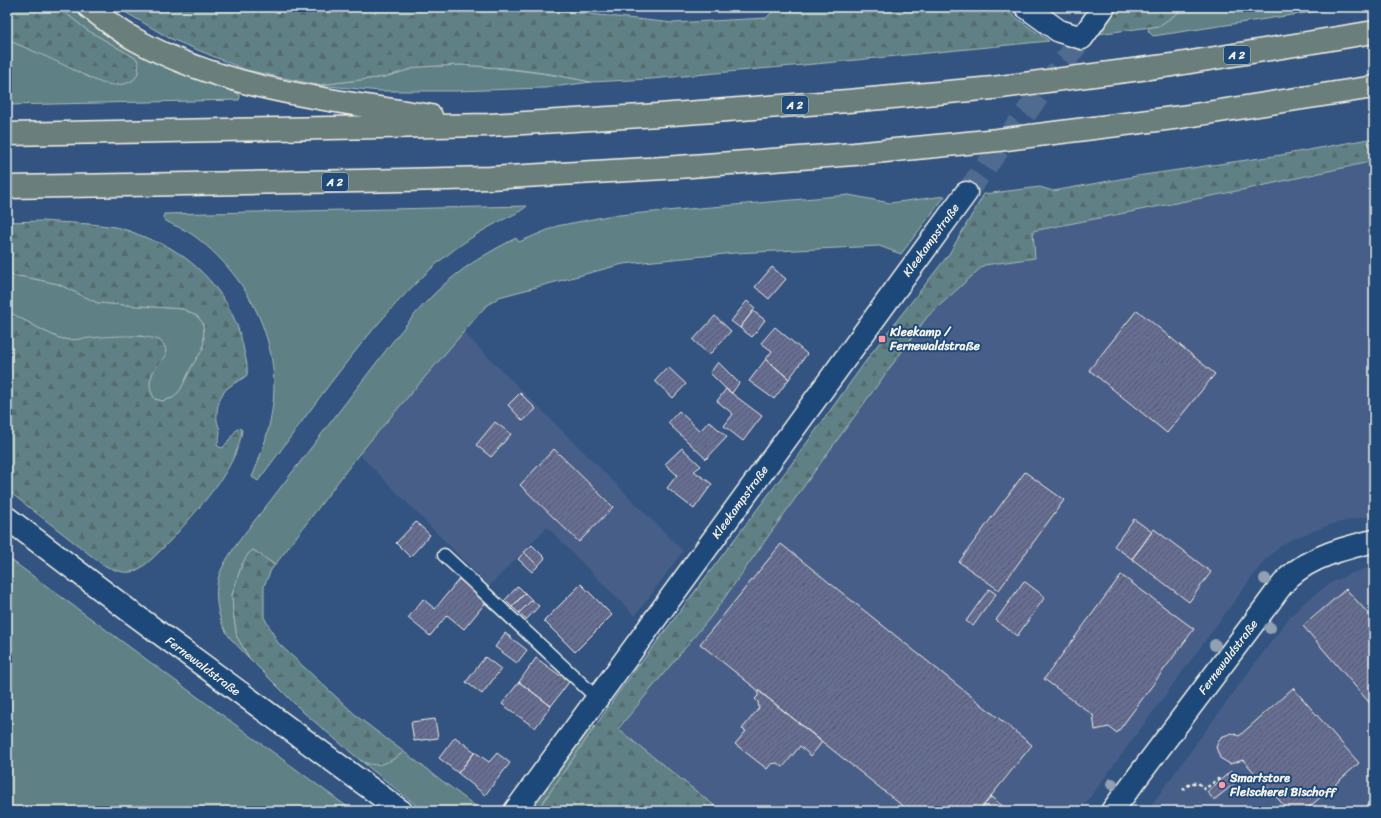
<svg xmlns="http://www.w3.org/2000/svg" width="1381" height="818" font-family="Sriracha,sans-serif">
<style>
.built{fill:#465f88}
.grass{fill:#5f8186;stroke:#aab9b7}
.forest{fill:url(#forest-firs);stroke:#aab9b7}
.building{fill:url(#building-hatch);stroke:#f4f1e8}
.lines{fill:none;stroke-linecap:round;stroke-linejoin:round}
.minor-tunnel{stroke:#506c90;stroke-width:22;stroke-dasharray:22 11;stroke-linecap:butt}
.service-casing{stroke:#f4f1e8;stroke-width:15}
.minor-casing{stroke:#f4f1e8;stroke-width:25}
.secondary-casing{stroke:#f4f1e8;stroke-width:25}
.motorway-casing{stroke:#f4f1e8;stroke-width:25}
.path{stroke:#f4f1e8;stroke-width:2.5;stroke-dasharray:3 3;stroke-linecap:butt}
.service{stroke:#1f4a7a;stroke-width:12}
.minor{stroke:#1f4a7a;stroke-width:22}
.secondary{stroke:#1f4a7a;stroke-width:22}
.motorway{stroke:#6b7f7c;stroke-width:22}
.tree{fill:#91a1b1}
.poi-dot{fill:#ff9aa2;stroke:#1f4a7a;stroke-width:1.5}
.labels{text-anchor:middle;stroke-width:4;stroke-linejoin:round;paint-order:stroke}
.shield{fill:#1f4a7a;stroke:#b4bfc7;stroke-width:1}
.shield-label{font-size:11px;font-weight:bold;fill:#f4f1e8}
.street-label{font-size:12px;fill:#f4f1e8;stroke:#1f4a7a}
.poi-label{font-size:12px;font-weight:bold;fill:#f4f1e8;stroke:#1f4a7a;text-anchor:start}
</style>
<defs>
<pattern id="forest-firs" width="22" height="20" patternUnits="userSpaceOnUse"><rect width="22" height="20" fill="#5f8186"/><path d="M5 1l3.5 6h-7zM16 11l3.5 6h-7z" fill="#566a6c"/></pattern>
<pattern id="building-hatch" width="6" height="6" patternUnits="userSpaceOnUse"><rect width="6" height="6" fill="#666e93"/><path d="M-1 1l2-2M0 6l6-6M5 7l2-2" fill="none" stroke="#565969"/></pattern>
</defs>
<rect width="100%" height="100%" fill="#335481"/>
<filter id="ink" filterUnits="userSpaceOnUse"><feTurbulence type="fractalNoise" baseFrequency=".025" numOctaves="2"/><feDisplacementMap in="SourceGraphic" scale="8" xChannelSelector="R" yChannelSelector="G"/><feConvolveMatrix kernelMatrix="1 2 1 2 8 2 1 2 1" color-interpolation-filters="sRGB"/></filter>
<g filter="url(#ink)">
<path class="built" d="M 1374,161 L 1374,515 L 1332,524 L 1290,540 L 1279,547 L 1263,562 L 1080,811 L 721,811 L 618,730 L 713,614 L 819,465 L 927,317 L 984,265 L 1035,258 L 1033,231 L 1247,189 Z
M 463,332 L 683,551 L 635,616 L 547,527 L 489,586 L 359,454 Z
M 1368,568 L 1374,572 L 1374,811 L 1147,811 L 1256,662 L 1290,617 L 1304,603 L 1329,584 L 1349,574 Z"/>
<path class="grass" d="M 58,7 L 79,7 L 145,53 L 196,79 L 236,92 L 240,95 L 240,97 L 239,100 L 7,105 L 7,40 L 117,85 C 135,82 141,78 137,59 L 87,30 Z
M 1186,7 L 1346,7 L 1153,36 L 1149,32 L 1148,30 L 1150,27 L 1159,26 Z
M 460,65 C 504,68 548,73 591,82 L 545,88 L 456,91 L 380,91 L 318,85 L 385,77 L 418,67 Z
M 849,195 L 890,203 L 945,196 L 901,254 L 879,246 L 735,253 L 623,264 L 499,297 L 485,307 L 359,454 L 275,565 L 253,550 L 242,564 L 232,595 L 233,611 L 237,637 L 250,659 C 244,652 237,646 231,639 C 218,623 213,595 219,576 C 226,553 259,516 274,496 C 306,454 338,413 370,371 C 391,344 411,316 436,292 C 461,268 485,254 516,238 L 519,242 L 557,226 L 608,216 Z
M 527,206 C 520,213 503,219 493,225 C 472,236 451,251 433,267 C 365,329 313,408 258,481 L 252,477 C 262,453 270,429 273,403 C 280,337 245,273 193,235 C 185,229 174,226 166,221 L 163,218 L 164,214 Z
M 7,275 L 25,277 L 58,284 L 98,303 L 183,309 L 197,316 L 203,323 L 204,339 L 203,349 L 192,366 L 181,389 L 173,398 L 162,401 L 155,399 C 147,388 149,377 157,366 C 160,362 166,359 166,353 C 166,353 165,347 165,347 L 150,339 L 141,336 L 69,340 L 59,338 L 44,331 L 7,311 Z
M 7,557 L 353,811 L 7,811 Z
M 592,725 L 595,727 L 537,811 L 528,811 Z
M 404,752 L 482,811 L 423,811 L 360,760 L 367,764 L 393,759 Z"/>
<path class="forest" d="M 7,7 L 58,7 L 87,30 L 137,59 C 145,84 120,88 102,83 C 93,80 83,74 74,70 C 52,59 30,49 7,40 Z
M 118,7 L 526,7 L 673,23 L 766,18 L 777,7 L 1001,7 L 1049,41 L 836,62 L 651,79 L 591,82 L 551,74 L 505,68 L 460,65 L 418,67 L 385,77 L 318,85 L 246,70 L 169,38 L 125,12 Z
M 1117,7 L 1186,7 L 1159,26 L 1097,34 Z
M 1374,138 L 1374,161 L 1247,189 L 1033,231 L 1035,258 L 984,265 L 927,317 L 819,465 L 713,614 L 618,729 L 721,811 L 537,811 L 618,693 L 793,462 L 876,347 L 949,254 L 984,194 L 1040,187 L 1053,191 L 1137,176 L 1281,155 Z
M 42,221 C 66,223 91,223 115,227 C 126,229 137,234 147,238 C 155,242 165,244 172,249 C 209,271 237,309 244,351 C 246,359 248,367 247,375 C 242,380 235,382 229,387 C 219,394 216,409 217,421 C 218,425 220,428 220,433 C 220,437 218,441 217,445 L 219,447 L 223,448 L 237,429 L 240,428 L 242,430 C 240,447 231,464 222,478 C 211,495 153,565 135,571 C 124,575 113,569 103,565 L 7,490 L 7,311 L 44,331 L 59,338 L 69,340 C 93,338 137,332 159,340 C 165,343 168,353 164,358 C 163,361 160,363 158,365 C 149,376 147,388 155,399 L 162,401 L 173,398 L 181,389 L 192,366 L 203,349 L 204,339 L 203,323 L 197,316 L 183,309 L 98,303 L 58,284 L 25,277 L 7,275 L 7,222 Z
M 253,550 L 275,565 L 271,570 L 264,586 L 264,617 L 278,643 L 359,718 L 404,752 C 388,763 377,770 360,760 L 303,712 L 250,659 L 237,637 L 233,611 L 232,595 L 242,564 L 248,554 Z"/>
<path class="building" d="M 772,267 L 786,279 L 769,299 L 755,287 Z
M 747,301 L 755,308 L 740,328 L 731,321 Z
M 1137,310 L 1215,374 L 1167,433 L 1089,370 Z
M 753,311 L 765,320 L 752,337 L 740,328 Z
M 715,316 L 731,331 L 709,355 L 693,340 Z
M 775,327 L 807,354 L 789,379 L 766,359 L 772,351 L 761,343 Z
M 766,359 L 789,379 L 774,399 L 749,381 Z
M 718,362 L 739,383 L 732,393 L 726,389 L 710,373 Z
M 668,367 L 686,384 L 673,398 L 655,381 Z
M 726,389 L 762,416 L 743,441 L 724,426 L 733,414 L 717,401 Z
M 520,393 L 536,409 L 523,421 L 508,405 Z
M 679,411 L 700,431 L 709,421 L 727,437 L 706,459 L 668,423 Z
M 495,422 L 511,434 L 491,457 L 476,445 Z
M 682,448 L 701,466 L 694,471 L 712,484 L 694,509 L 667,488 L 677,475 L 665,464 Z
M 554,449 L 613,507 L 579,542 L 520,485 Z
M 1025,472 L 1064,500 L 999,590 L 959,562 Z
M 1134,519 L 1152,532 L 1132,559 L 1114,546 Z
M 416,522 L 430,535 L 410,557 L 396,543 Z
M 1154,529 L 1211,572 L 1189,602 L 1132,559 Z
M 781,544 L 1032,745 L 979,811 L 909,811 L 700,644 Z
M 532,545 L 545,558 L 538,566 L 524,552 Z
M 524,552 L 538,566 L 532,572 L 518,559 Z
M 1121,575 L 1194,629 L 1117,733 L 1109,727 L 1095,730 L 1093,715 L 1044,679 Z
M 459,579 L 487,601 L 464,629 L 447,615 L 430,636 L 408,618 L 423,599 L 435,609 Z
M 1024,581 L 1045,597 L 1017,636 L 996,620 Z
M 581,584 L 612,615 L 575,652 L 544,621 Z
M 518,586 L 525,593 L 512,607 L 505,600 Z
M 989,589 L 996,594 L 973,626 L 966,621 Z
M 1346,589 L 1374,620 L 1374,708 L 1303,626 Z
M 525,593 L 532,600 L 519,613 L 512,607 Z
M 532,600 L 539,606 L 526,620 L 519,613 Z
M 505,633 L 527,650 L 517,663 L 495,647 Z
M 485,657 L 501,669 L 482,694 L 466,682 Z
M 536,658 L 569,682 L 551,706 L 519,682 Z
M 519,682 L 551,706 L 535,728 L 502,704 Z
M 1293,688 L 1359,763 L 1305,811 L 1289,811 L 1243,760 L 1230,764 L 1220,758 L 1216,747 L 1221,737 L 1232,733 L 1239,736 Z
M 758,690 L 822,742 L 811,756 L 800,746 L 783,767 L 777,763 L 771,764 L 767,769 L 735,744 L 746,731 L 742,729 L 759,708 L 758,702 L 755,699 L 758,696 Z
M 435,719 L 438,738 L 414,741 L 411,722 Z
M 455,737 L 475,752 L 458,773 L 439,758 Z
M 475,752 L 489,762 L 497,753 L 510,763 L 485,795 L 458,773 Z
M 1232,770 L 1240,779 L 1214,800 L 1207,792 Z
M 991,797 L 1009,811 L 979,811 Z"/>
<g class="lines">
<path class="minor-tunnel" d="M 966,193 L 1082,38"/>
<defs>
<path id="service" d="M 444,555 L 597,698"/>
<path id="minor" d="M 1026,7 L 1059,31 L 1082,38 L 1104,7
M 515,811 L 966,193
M 1112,811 L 1264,609 C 1272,599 1280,586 1289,577 C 1312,556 1345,548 1374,541"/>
<path id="secondary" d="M 7,518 L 128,610 L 401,811"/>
<path id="motorway" d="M 89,7 C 104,19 119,31 136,40 C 227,90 331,100 431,116
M 7,134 L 489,125 L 659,115 L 848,101 L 993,88 L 1172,65 L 1374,32
M 7,187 L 358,181 L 490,178 L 664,168 L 854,154 L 998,140 L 1181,117 L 1374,87"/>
</defs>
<use href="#service" class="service-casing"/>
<use href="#minor" class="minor-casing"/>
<use href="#secondary" class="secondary-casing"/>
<use href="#motorway" class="motorway-casing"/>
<path class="path" d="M 1183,790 L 1191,783 L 1198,783 L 1205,789 L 1218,779 L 1220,781"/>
<use href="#service" class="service"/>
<use href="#minor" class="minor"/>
<use href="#secondary" class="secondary"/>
<use href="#motorway" class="motorway"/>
</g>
<g class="tree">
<circle cx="1265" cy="579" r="6"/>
<circle cx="1270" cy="628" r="6"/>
<circle cx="1215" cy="645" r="6"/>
<circle cx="1112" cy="784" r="6"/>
</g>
</g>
<g class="poi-dot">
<rect x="878" y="335" width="8" height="8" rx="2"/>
<circle cx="1222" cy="785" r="4"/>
</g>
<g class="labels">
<g class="shield">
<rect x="1224" y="46" width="26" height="18" rx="3"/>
<rect x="782" y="96" width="26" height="18" rx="3"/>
<rect x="322" y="173" width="26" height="18" rx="3"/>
</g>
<g class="shield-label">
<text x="1237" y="59">A 2</text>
<text x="795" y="109">A 2</text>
<text x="335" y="186">A 2</text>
</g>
<g class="street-label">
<text transform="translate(931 240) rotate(-54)" y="4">Kleekampstraße</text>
<text transform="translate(740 502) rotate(-54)" y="4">Kleekampstraße</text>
<text transform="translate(1228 657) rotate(-53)" y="4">Fernewaldstraße</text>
<text transform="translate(203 666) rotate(37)" y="4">Fernewaldstraße</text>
</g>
<g class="poi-label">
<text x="890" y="336">Kleekamp /<tspan x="890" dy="14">Fernewaldstraße</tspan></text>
<text x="1230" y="782">Smartstore<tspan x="1230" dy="14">Fleischerei Bischoff</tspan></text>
</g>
</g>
<rect width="1381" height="818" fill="none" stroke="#1f4a7a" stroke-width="24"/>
<rect x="12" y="12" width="1357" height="794" fill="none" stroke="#f4f1e8" stroke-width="1.5" filter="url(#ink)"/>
</svg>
